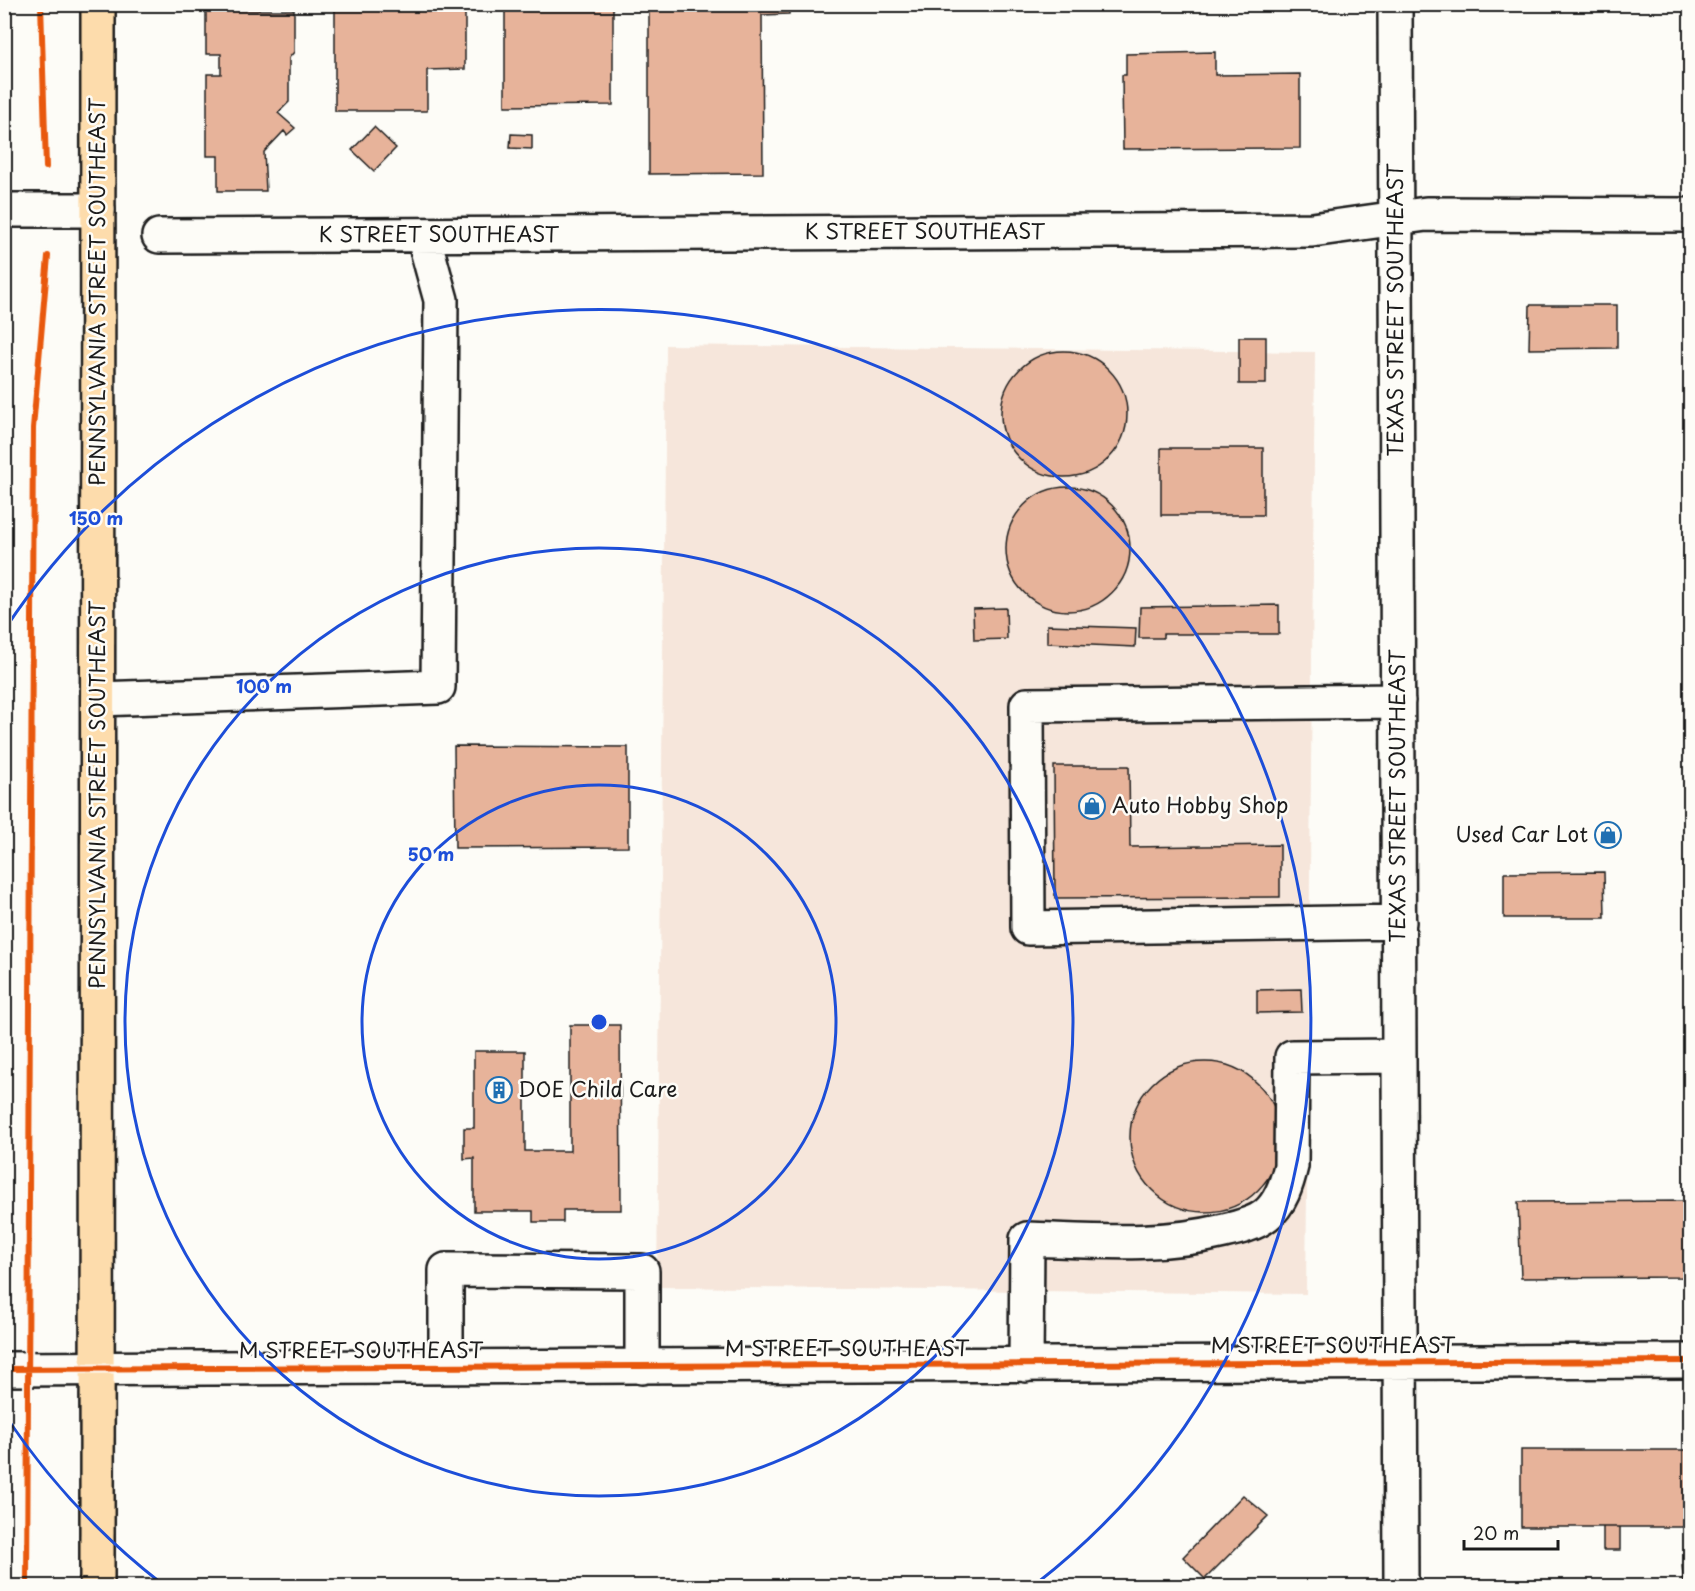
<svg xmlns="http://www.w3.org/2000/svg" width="1695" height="1591" font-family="'Playpen Sans',sans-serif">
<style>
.built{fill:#f6e6db}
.building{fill:#e7b39a;stroke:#1c1c1c;stroke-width:1.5}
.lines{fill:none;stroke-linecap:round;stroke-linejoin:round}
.minor-casing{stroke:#1c1c1c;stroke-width:38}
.major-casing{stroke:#1c1c1c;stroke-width:38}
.minor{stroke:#fdfcf7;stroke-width:33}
.major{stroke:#fddcac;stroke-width:33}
.cycleway-casing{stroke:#fdfcf7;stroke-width:10}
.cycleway{stroke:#e8590c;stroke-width:6}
.ring{fill:none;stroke:#1d4ed8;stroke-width:3}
.labels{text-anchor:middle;stroke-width:5;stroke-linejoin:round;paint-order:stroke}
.street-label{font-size:21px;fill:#1c1c1c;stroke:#fdfcf7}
.poi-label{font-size:21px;fill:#1c1c1c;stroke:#fdfcf7;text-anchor:start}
.centre{fill:#1d4ed8;stroke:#fdfcf7;stroke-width:3}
.ring-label{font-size:18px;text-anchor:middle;font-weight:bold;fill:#1d4ed8;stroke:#fdfcf7;stroke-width:5;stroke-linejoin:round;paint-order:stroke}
</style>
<rect width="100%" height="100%" fill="#fdfcf7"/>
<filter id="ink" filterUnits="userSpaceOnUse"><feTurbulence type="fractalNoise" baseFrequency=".0167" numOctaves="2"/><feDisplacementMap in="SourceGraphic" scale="12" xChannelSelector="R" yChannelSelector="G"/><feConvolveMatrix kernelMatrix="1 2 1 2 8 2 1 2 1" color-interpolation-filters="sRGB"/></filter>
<g filter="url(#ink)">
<path class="built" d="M 666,345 L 1315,352 L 1306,1294 L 657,1287 Z"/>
<path class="building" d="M 335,4 L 465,4 L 465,69 L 427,70 L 427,111 L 335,111 Z
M 505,4 L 613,4 L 613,105 L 505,106 Z
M 649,4 L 789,4 L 789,14 L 762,15 L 763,173 L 649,174 Z
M 206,10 L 294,10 L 294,52 L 289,58 L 289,102 L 278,113 L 295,128 L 287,135 L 284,131 L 264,152 L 266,191 L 218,191 L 218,156 L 207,156 L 207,74 L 221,74 L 221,54 L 206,54 Z
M 1215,52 L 1215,75 L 1300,74 L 1300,148 L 1123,149 L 1122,75 L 1126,75 L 1126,54 Z
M 374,127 L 396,148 L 374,171 L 352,150 Z
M 511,134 L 532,135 L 532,149 L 510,148 Z
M 1530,305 L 1617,305 L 1617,348 L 1529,349 Z
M 1686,308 L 1690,308 L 1690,352 L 1686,352 Z
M 1239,337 L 1266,337 L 1266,384 L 1239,384 Z
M1001 414a63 63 0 1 1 126 0a63 63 0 1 1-126 0Z
M 1161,448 L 1263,448 L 1263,515 L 1161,515 Z
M1006 549a62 62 0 1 1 124 0a62 62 0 1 1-124 0Z
M 1279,605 L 1279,634 L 1163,634 L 1163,638 L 1139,638 L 1140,607 Z
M 1006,608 L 1007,639 L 974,640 L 973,609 Z
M 1047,625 L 1136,628 L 1135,647 L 1047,643 Z
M 454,746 L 628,747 L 628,847 L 455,848 Z
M 1054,766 L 1129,766 L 1130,847 L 1280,845 L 1280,897 L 1055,898 Z
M 1604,872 L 1605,918 L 1504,918 L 1504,873 Z
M 1301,989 L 1302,1012 L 1257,1013 L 1257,990 Z
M 570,1025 L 620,1025 L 621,1210 L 563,1210 L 563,1222 L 533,1222 L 533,1211 L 474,1211 L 474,1158 L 464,1159 L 464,1128 L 474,1128 L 474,1051 L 525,1051 L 525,1151 L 570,1151 Z
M1130 1137a75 75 0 1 1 150 0a75 75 0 1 1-150 0Z
M 1690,1201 L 1690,1277 L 1521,1278 L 1518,1202 Z
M 1521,1450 L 1690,1450 L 1690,1527 L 1521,1527 Z
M 1243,1495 L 1268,1516 L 1205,1579 L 1183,1557 Z
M 1603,1527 L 1620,1527 L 1620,1550 L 1603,1550 Z
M 1690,1564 L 1690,1584 L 1684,1584 L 1682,1565 Z"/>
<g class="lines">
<defs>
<path id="minor" d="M 1395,4 L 1401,1586
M 4,210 L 98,210
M 159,236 L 1312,230 L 1426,214 L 1690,215
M 98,699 L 438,687 L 441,300 L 423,235
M 1398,701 L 1027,705 L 1028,928 L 1399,922
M 1026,1365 L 1027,1239 C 1093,1241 1159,1247 1224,1231 C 1237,1228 1255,1224 1266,1215 C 1281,1203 1287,1183 1291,1166 L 1292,1057 L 1398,1056
M 446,1367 L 446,1270 L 642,1271 L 642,1367
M 4,1369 L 1690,1361"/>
<path id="major" d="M 97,1586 L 98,4"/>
</defs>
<use href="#minor" class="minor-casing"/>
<use href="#major" class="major-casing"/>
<use href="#minor" class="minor"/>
<use href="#major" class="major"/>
<defs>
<path id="cycleway" d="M 41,4 L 46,167
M 4,1369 L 1690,1361
M 27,1586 L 33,428 L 48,256"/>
</defs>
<use href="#cycleway" class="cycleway-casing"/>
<use href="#cycleway" class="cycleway"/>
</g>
</g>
<g class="ring">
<circle cx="599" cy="1022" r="237"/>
<circle cx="599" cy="1022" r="474"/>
<path d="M161 1583A712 712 0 0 1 5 1415M5 629A712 712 0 1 1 1037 1583"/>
</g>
<defs>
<symbol id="shop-ring" viewBox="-11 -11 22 22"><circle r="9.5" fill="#fdfcf7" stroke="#1f6fb2" stroke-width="1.5"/><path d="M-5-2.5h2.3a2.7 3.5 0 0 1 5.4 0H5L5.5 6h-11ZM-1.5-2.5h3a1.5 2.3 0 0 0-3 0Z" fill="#1f6fb2"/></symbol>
<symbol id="building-ring" viewBox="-11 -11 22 22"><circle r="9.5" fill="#fdfcf7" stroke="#1f6fb2" stroke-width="1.5"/><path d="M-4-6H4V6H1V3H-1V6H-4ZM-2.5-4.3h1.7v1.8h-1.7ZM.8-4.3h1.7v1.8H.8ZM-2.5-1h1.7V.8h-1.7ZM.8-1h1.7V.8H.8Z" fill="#1f6fb2"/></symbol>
</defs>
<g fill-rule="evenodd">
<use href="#shop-ring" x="1077" y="791" width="30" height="30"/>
<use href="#shop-ring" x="1593" y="820" width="30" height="30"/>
<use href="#building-ring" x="484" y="1075" width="30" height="30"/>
</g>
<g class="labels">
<g class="street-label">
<text x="925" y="239">K STREET SOUTHEAST</text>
<text x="439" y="242">K STREET SOUTHEAST</text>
<text transform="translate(98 292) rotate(-90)" y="7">PENNSYLVANIA STREET SOUTHEAST</text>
<text transform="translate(1396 310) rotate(-90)" y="7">TEXAS STREET SOUTHEAST</text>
<text transform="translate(98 795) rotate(-90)" y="7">PENNSYLVANIA STREET SOUTHEAST</text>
<text transform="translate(1398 796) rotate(-90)" y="7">TEXAS STREET SOUTHEAST</text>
<text x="1333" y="1353">M STREET SOUTHEAST</text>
<text x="847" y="1356">M STREET SOUTHEAST</text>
<text x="361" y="1358">M STREET SOUTHEAST</text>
</g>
<g class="poi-label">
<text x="1112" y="813">Auto Hobby Shop</text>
<text x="1588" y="842" text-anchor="end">Used Car Lot</text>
<text x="518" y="1097">DOE Child Care</text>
</g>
</g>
<circle cx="599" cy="1022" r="9" class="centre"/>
<g class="ring-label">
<text x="96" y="525">150 m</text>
<text x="264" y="693">100 m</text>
<text x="431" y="861">50 m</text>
</g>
<rect width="1695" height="1591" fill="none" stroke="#fdfcf7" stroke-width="24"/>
<rect x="12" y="12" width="1671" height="1567" fill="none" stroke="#1c1c1c" stroke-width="2" filter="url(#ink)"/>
<path d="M1464 1540v9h94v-9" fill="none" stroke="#1c1c1c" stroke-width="3"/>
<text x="1473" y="1540" font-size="18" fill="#1c1c1c" stroke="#fdfcf7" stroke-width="4.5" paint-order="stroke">20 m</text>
</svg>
